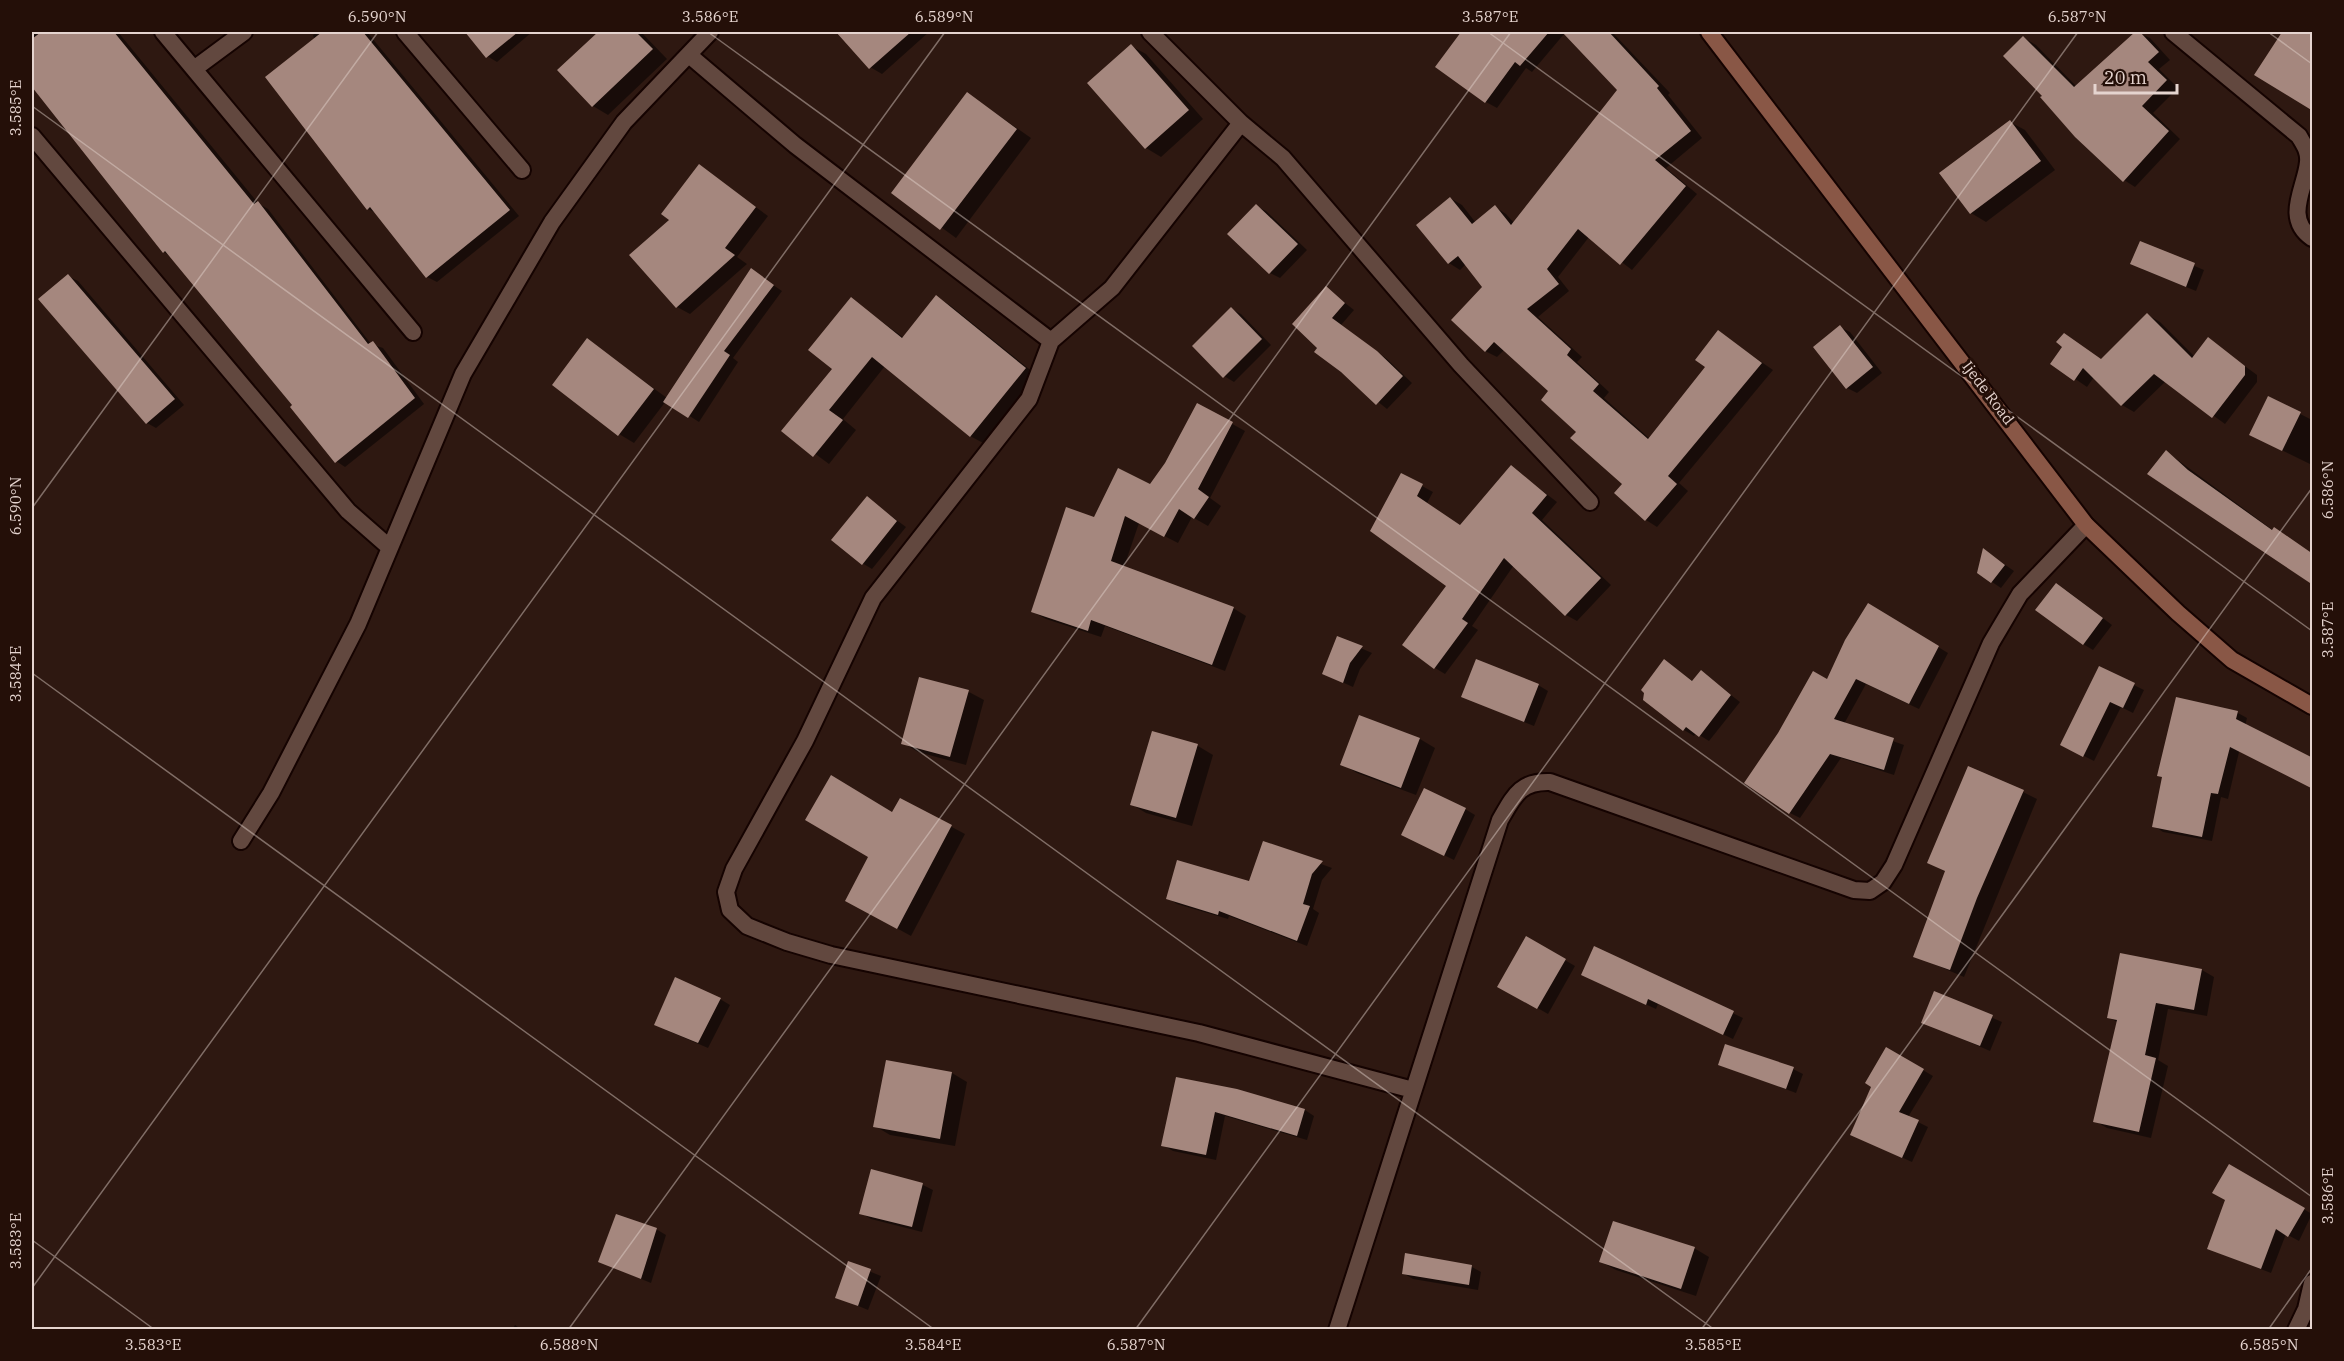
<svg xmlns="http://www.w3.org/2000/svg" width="2344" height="1361" font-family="'IBM Plex Serif',serif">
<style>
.shadow{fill:#0007}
.building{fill:#a5877e}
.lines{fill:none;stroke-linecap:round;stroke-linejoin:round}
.minor-casing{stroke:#150301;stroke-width:20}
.secondary-casing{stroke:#150301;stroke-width:20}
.minor{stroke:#62483f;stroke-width:16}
.secondary{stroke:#895746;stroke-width:16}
.ticks{fill:none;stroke:#e5d4cf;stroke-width:1.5;stroke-opacity:0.45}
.labels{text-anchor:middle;stroke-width:6;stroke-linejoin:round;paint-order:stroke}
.street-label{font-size:15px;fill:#e5d4cf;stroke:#240f08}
.neatline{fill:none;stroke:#e5d4cf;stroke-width:2}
.ticks-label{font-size:15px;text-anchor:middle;fill:#e5d4cf}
</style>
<rect width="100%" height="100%" fill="#2e1811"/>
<path class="shadow" d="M 32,32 L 118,32 L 258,203 L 268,209 L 371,344 L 383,348 L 424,404 L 345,467 L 336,461 L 230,326 L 224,323 L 171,257 L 164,252 L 32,83 Z
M 318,32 L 367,32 L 519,216 L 437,282 L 427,277 L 378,214 L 368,209 L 313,35 Z
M 466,32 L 532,32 L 497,62 L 487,56 Z
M 601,32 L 641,32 L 667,59 L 608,115 L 593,106 L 560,70 Z
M 838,32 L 929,32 L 882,74 L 870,67 Z
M 1467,32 L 1612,32 L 1670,93 L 1668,95 L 1702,138 L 1666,168 L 1697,194 L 1632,270 L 1589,237 L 1558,277 L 1569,291 L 1538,317 L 1582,357 L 1577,362 L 1609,392 L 1604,398 L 1650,439 L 1707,367 L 1718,332 L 1773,370 L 1679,483 L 1688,491 L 1657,527 L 1646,520 L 1624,484 L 1578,432 L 1551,391 L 1505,349 L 1497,357 L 1485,351 L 1484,287 L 1466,264 L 1460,270 L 1449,263 L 1450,198 L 1462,205 L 1476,223 L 1495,207 L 1506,214 L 1514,223 L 1619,90 L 1564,34 L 1532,72 L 1526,68 L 1497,108 L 1486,102 L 1460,40 Z
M 2137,32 L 2150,38 L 2170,60 L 2159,69 L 2178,88 L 2153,113 L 2180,139 L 2135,187 L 2124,180 L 2024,38 L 2036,45 L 2076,86 Z
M 1131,46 L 1146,54 L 1203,119 L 1161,157 L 1146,148 L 1089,83 Z
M 968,94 L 1031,138 L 956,238 L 893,192 Z
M 2010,122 L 2025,130 L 2055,170 L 1986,222 L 1971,213 Z
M 699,166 L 768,216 L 737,257 L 747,264 L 690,314 L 677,307 L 671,220 Z
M 1256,206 L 1266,211 L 1307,250 L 1280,278 L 1270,273 Z
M 2141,243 L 2204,270 L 2196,291 L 2142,269 Z
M 751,270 L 782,291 L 733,358 L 738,362 L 699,422 L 666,401 L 634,443 L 619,434 L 587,340 L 667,398 Z
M 68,276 L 78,281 L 184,405 L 156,428 L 147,423 Z
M 1326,288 L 1354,310 L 1341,325 L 1387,359 L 1412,383 L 1387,409 L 1316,352 Z
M 937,297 L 951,306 L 1039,377 L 985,444 L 970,436 L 885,366 L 843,419 L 856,430 L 829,464 L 783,430 L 834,369 L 851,299 L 904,338 Z
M 1231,309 L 1241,314 L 1271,345 L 1234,382 L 1224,376 Z
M 2148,315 L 2160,322 L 2195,357 L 2208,339 L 2257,375 L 2257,382 L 2225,424 L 2166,381 L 2134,412 L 2122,405 L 2094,377 L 2087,387 L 2052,363 L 2102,360 Z
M 1840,327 L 1850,332 L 1882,373 L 1857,393 L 1847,388 Z
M 2269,398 L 2312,420 L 2312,465 L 2261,440 Z
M 1198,405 L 1245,431 L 1210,498 L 1221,506 L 1208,526 L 1192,517 L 1178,543 L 1139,523 L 1124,567 L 1233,608 L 1246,616 L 1225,671 L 1105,626 L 1101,637 L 1046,619 L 1033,612 L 1094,518 L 1150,486 L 1166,464 Z
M 2167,452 L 2274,531 L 2312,555 L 2150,474 Z
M 1511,467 L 1557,502 L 1542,520 L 1611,585 L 1577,621 L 1566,615 L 1514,565 L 1472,626 L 1478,630 L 1445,674 L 1435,668 L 1448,586 L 1402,475 L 1433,492 L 1427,503 L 1461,526 Z
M 867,498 L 906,527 L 872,569 L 862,563 Z
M 1984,550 L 2014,571 L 2001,588 L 1992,582 Z
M 2066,590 L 2112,625 L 2093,650 L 2083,644 Z
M 1869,605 L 1948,653 L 1919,709 L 1866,684 L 1844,724 L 1904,745 L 1894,775 L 1841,758 L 1800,818 L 1790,813 Z
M 1338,638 L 1372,653 L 1360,669 L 1353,687 L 1324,674 Z
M 1665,661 L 1694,682 L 1701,672 L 1740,702 L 1709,741 L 1696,733 L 1694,736 L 1684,730 L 1645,699 Z
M 2099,668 L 2144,690 L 2133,713 L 2121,707 L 2094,761 L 2072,750 Z
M 1538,685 L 1548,691 L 1534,726 L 1463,697 Z
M 969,692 L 984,700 L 966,765 L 918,752 L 903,743 Z
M 2238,713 L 2247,718 L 2228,799 L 2221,797 L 2212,841 L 2163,832 L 2154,826 L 2164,778 L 2158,775 Z
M 1153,733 L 1198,746 L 1213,755 L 1192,826 L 1146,813 L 1131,804 Z
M 1420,739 L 1435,748 L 1416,795 L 1357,773 L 1342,764 Z
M 2023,792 L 2037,799 L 1964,977 L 1915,956 L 1946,872 L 1929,862 Z
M 901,800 L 965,834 L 911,936 L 860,908 Z
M 1465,809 L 1475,815 L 1454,860 L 1413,840 Z
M 1264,843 L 1332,868 L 1322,880 L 1313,909 L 1319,913 L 1307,946 L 1229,916 L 1228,919 L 1177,904 L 1168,898 L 1250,883 Z
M 1527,938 L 1575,966 L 1548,1014 L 1499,986 Z
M 1595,948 L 1743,1018 L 1733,1039 L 1658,1004 L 1656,1009 L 1593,980 Z
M 2121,955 L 2202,970 L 2214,977 L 2207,1016 L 2168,1009 L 2158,1060 L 2168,1066 L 2151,1138 L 2107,1128 L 2095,1121 L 2117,1022 L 2108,1017 Z
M 1935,993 L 2002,1022 L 1990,1051 L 1923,1022 Z
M 720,999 L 730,1005 L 708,1048 L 666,1030 Z
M 1887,1049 L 1933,1076 L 1908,1117 L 1928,1127 L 1912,1162 L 1852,1135 Z
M 1720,1065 L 1793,1069 L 1803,1074 L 1796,1093 Z
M 952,1073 L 967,1082 L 955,1146 L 890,1135 L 875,1126 Z
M 1177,1078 L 1305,1110 L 1314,1116 L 1307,1140 L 1225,1116 L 1216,1160 L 1173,1151 L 1163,1145 Z
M 2230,1166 L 2312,1214 L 2299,1241 L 2286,1234 L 2271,1273 L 2209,1249 L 2227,1200 Z
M 872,1171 L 923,1185 L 933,1190 L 922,1232 L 871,1219 L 861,1213 Z
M 656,1229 L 666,1235 L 651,1283 L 600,1262 Z
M 1694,1248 L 1709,1257 L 1696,1296 L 1616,1270 L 1601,1262 Z
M 849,1263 L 881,1276 L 868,1310 L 837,1297 Z
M 1472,1267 L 1481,1272 L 1478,1290 L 1413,1279 L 1403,1273 Z
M 515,1325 L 522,1330 L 512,1330 Z"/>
<path class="building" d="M 41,32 L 114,32 L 254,204 L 258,201 L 368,344 L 373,341 L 415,398 L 335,463 L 290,407 L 292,405 L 165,251 L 163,253 L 32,87 L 32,39 Z
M 322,32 L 363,32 L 510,210 L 426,278 L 370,207 L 367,210 L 265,77 Z
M 465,32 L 518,32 L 486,58 Z
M 598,32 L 636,32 L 653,49 L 592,107 L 557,70 Z
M 836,32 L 911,32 L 869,69 Z
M 1461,32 L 1549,32 L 1520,66 L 1515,62 L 1485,103 L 1435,67 Z
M 1562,32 L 1609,32 L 1659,86 L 1657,88 L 1691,131 L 1655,160 L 1686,186 L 1620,265 L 1578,229 L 1547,269 L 1559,284 L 1527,309 L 1571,349 L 1567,355 L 1599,384 L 1593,391 L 1648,439 L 1705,367 L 1695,360 L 1718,330 L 1762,363 L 1668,476 L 1677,484 L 1645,521 L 1614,493 L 1622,484 L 1570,438 L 1576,432 L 1541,400 L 1548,391 L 1494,342 L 1485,352 L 1451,320 L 1482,287 L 1458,256 L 1448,264 L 1416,225 L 1450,197 L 1472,224 L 1495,205 L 1511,225 L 1617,90 Z
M 2135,32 L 2140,32 L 2159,52 L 2148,62 L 2167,80 L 2142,106 L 2169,131 L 2123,182 L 2075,137 L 2040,97 L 2042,96 L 2003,56 L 2023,36 L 2074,87 Z
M 2282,32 L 2313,32 L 2313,111 L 2254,75 Z
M 1131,44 L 1189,110 L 1145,149 L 1087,83 Z
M 967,92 L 1017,129 L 940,230 L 891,193 Z
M 2010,120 L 2041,161 L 1970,214 L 1939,173 Z
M 699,164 L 756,207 L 725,248 L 735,255 L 676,308 L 629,255 L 669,220 L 661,214 Z
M 1256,204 L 1298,244 L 1269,274 L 1227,234 Z
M 2140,241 L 2195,263 L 2186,287 L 2130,264 Z
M 751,268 L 774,285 L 724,351 L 730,355 L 688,418 L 663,402 Z
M 68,274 L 175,399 L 146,424 L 38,299 Z
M 1326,286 L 1345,303 L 1332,318 L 1377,351 L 1403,376 L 1376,405 L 1341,372 L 1314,352 L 1317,348 L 1292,324 Z
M 936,295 L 1026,368 L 970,437 L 872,357 L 829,410 L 843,420 L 813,457 L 781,431 L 832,369 L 808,350 L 851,297 L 902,338 Z
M 1231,307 L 1262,339 L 1223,378 L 1192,346 Z
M 2147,313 L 2192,358 L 2208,337 L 2245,366 L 2245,375 L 2212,418 L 2154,374 L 2121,406 L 2083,368 L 2074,381 L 2050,364 L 2062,347 L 2056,342 L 2064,333 L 2101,359 Z
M 1840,325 L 1873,367 L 1846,389 L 1813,347 Z
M 587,338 L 654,389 L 618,436 L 552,385 Z
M 2268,396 L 2301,412 L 2282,451 L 2249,435 Z
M 1197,403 L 1233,422 L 1198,489 L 1209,497 L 1194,519 L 1179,509 L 1164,537 L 1125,516 L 1111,561 L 1234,607 L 1212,665 L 1091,620 L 1088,631 L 1031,612 L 1066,507 L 1094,517 L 1118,468 L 1150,484 L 1165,463 Z
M 2166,450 L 2188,470 L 2272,530 L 2274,527 L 2313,554 L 2313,585 L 2147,474 Z
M 1511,465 L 1547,495 L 1532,513 L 1601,578 L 1565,616 L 1504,558 L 1462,619 L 1468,623 L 1434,669 L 1402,645 L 1446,586 L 1370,531 L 1401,473 L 1423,484 L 1417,496 L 1460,525 Z
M 867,496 L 897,521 L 862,565 L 831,540 Z
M 1983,548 L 2005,565 L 1991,583 L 1977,573 Z
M 2056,583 L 2103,618 L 2083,645 L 2035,610 Z
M 1868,603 L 1939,646 L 1909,704 L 1856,679 L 1834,719 L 1894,738 L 1884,770 L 1830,754 L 1789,814 L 1744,783 L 1778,733 L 1813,671 L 1827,679 L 1845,640 Z
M 1337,636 L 1363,646 L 1350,663 L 1343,683 L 1322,674 Z
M 1476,659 L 1539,684 L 1524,722 L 1461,697 Z
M 1664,659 L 1692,681 L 1701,670 L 1731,695 L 1699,737 L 1686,727 L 1683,731 L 1643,700 L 1644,693 L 1641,690 Z
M 2099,666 L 2135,683 L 2123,708 L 2110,702 L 2083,757 L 2060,745 Z
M 919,677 L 969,690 L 950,757 L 901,744 Z
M 2176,697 L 2238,711 L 2236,719 L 2313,758 L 2313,789 L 2230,747 L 2218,794 L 2211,793 L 2202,837 L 2152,827 L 2162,777 L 2157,776 Z
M 1359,715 L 1420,738 L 1401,788 L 1340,765 Z
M 1152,731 L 1198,744 L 1176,818 L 1130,805 Z
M 1968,766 L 2024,790 L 1977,898 L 1950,970 L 1913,957 L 1945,871 L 1927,863 Z
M 831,775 L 892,812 L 900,798 L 952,825 L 897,929 L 845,901 L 868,857 L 805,820 Z
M 1424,788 L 1466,808 L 1444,856 L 1401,835 Z
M 1263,841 L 1323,861 L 1312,874 L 1303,904 L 1310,906 L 1297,941 L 1219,911 L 1218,915 L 1166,899 L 1177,860 L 1249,881 Z
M 1526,936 L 1566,959 L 1537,1009 L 1497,987 Z
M 1594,946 L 1734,1011 L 1723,1035 L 1648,999 L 1646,1005 L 1581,975 Z
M 2120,953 L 2202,969 L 2194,1010 L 2156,1003 L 2145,1055 L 2156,1058 L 2139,1132 L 2093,1122 L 2117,1020 L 2107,1018 Z
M 675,977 L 721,998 L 698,1043 L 654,1025 Z
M 1934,991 L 1993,1015 L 1980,1046 L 1921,1023 Z
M 1725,1044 L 1794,1067 L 1786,1089 L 1718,1065 Z
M 1886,1047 L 1924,1069 L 1899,1112 L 1919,1120 L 1902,1158 L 1850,1135 L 1871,1087 L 1865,1083 Z
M 886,1060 L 952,1072 L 940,1139 L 873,1127 Z
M 1176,1077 L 1237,1089 L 1305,1109 L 1297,1136 L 1215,1112 L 1206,1155 L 1161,1146 Z
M 2229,1164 L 2305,1208 L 2288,1237 L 2276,1229 L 2261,1269 L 2207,1249 L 2225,1200 L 2212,1193 Z
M 871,1169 L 923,1183 L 912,1227 L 859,1214 Z
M 616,1214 L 657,1228 L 641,1279 L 598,1262 Z
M 1613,1221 L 1695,1247 L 1681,1289 L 1599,1262 Z
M 1405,1253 L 1472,1265 L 1469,1285 L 1402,1274 Z
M 848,1261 L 871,1269 L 858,1306 L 835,1298 Z"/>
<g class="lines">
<defs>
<path id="minor" d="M 163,32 L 413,332
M 405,32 L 522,170
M 1150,32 L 1241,123 L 1283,158 L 1461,365 L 1590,502
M 2173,32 L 2299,136 C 2304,145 2309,151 2308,162 C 2306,187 2283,218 2312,238
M 689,55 L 795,145 L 1051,341
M 194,69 L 244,32
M 1241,123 L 1112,288 L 1051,341 L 1029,399 L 873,598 L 805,741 L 734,869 L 726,892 L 730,910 L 747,926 L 787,942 L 831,955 L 1199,1033 L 1413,1090
M 32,136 L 348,511 L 389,547
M 241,841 L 271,793 L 358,624 L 463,374 L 552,222 L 624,122 L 710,32
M 1337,1330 L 1500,820 C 1514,796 1520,781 1550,782 L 1854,890 L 1870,891 L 1883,882 L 1894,865 L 1991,643 L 2020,594 L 2086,525
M 2296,1330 L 2306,1309 L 2312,1283"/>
<path id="secondary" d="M 1709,32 L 2086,525 L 2178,613 L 2232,660 L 2312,706"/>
</defs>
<use href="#minor" class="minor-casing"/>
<use href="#secondary" class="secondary-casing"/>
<use href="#minor" class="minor"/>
<use href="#secondary" class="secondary"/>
</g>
<path class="ticks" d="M 708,32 L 2312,1197M 1488,32 L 2312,631M 2268,32 L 2312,64M 32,106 L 1715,1330M 32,508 L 378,32M 32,673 L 935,1330M 32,1240 L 155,1330M 32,1288 L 945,32M 568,1330 L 1511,32M 1135,1330 L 2078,32M 1701,1330 L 2312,488M 2268,1330 L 2312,1268"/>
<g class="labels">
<g class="street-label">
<text transform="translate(1988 393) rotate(53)" y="5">Ijede Road</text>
</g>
</g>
<rect width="2344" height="1361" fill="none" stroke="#240f08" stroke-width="66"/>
<path d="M2095 84v9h82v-9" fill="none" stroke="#e5d4cf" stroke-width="3"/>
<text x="2104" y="84" font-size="18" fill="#e5d4cf" stroke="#240f08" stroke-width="4.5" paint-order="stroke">20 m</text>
<rect x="33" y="33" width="2278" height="1295" class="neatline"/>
<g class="ticks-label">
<text x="377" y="22">6.590°N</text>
<text x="710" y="22">3.586°E</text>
<text x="944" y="22">6.589°N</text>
<text x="1490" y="22">3.587°E</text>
<text x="2077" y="22">6.587°N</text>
<text transform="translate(16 108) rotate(-90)" y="5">3.585°E</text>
<text transform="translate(2328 490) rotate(-90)" y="5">6.586°N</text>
<text transform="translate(16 506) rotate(-90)" y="5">6.590°N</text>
<text transform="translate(2328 630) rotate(-90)" y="5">3.587°E</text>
<text transform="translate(16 674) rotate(-90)" y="5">3.584°E</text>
<text transform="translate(2328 1196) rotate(-90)" y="5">3.586°E</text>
<text transform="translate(16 1241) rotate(-90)" y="5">3.583°E</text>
<text x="153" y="1350">3.583°E</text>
<text x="569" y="1350">6.588°N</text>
<text x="933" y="1350">3.584°E</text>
<text x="1136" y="1350">6.587°N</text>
<text x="1713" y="1350">3.585°E</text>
<text x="2269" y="1350">6.585°N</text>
</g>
</svg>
